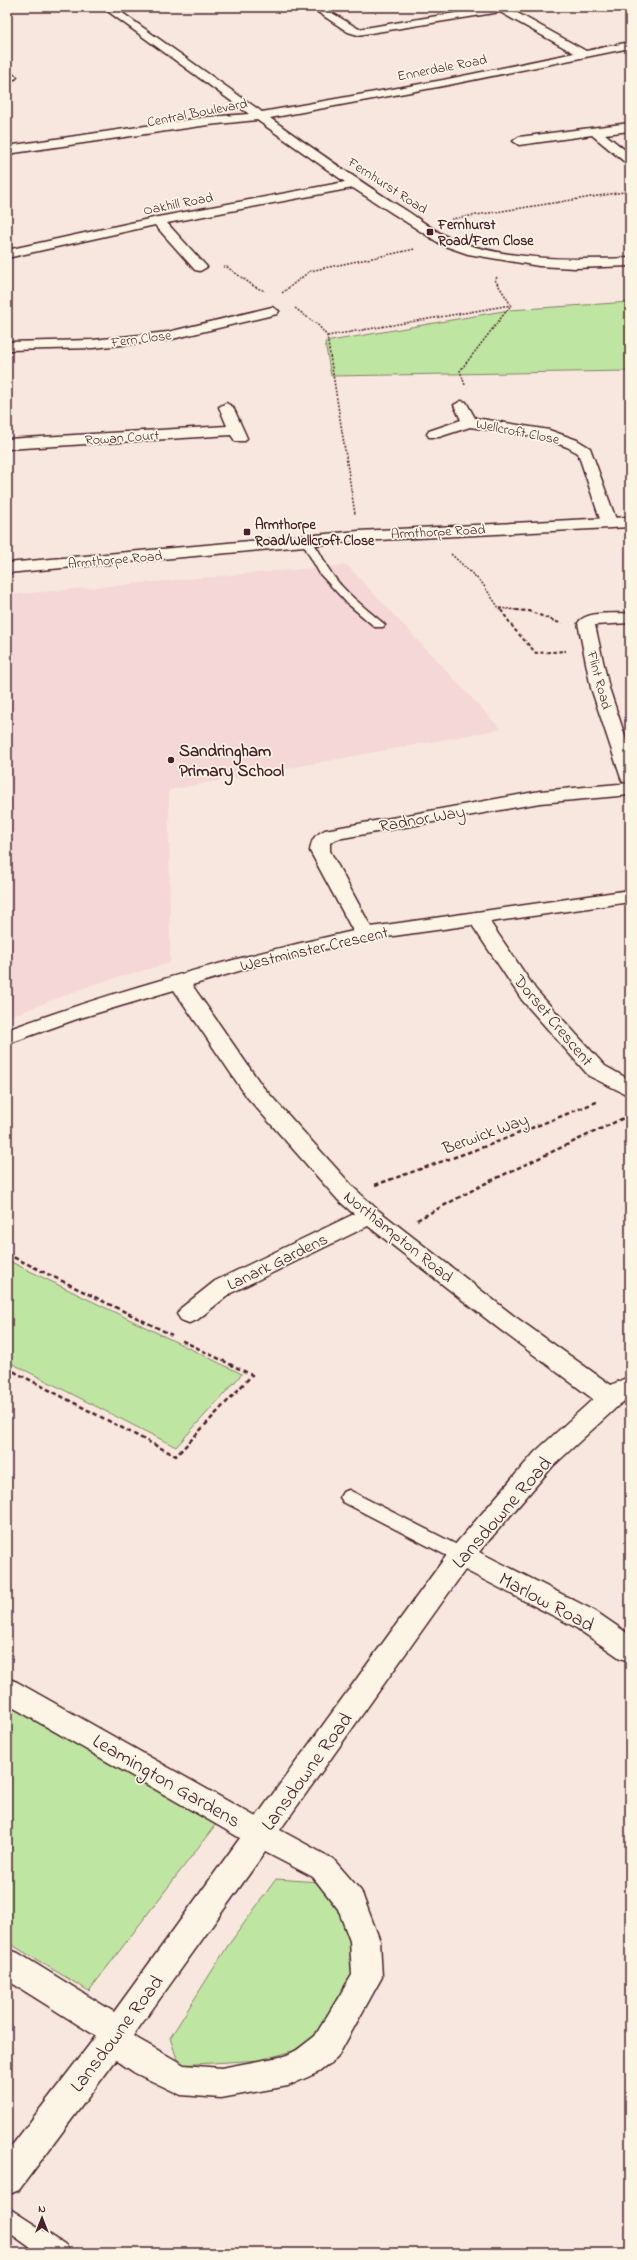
<svg xmlns="http://www.w3.org/2000/svg" width="637" height="2260" font-family="'Indie Flower',sans-serif">
<style>
.built{fill:#f4d7d6}
.green{fill:#bee5a1;stroke:#848266}
.lines{fill:none;stroke-linecap:round;stroke-linejoin:round}
.lane-casing{stroke:#4a1f2b;stroke-width:3}
.street-casing{stroke:#4a1f2b;stroke-width:3}
.secondary-casing{stroke:#4a1f2b;stroke-width:3}
.path-far2{stroke:#4a1f2b;stroke-width:1.5;stroke-dasharray:2 1.5;stroke-linecap:butt}
.path-far1{stroke:#4a1f2b;stroke-width:2;stroke-dasharray:3.5 2.5;stroke-linecap:butt}
.path{stroke:#4a1f2b;stroke-width:2.5;stroke-dasharray:4.5 3;stroke-linecap:butt}
.lane{fill:#fcf5e5;fill-rule:evenodd}
.street{fill:#fcf5e5;fill-rule:evenodd}
.secondary{fill:#fcf5e5;fill-rule:evenodd}
.poi-dot{fill:#4a1f2b;stroke:#fcf5e5;stroke-width:1.5}
.labels{text-anchor:middle;stroke-width:3.5;stroke-linejoin:round;paint-order:stroke}
.far-street-label{font-size:14px;fill:#4a1f2b;stroke:#fcf5e5}
.far-poi-label{font-size:14px;font-weight:bold;fill:#4a1f2b;stroke:#fcf5e5;text-anchor:start}
.poi-label{font-size:17px;font-weight:bold;fill:#4a1f2b;stroke:#fcf5e5;text-anchor:start}
.street-label{font-size:17px;fill:#4a1f2b;stroke:#fcf5e5}
.near-street-label{font-size:20px;fill:#4a1f2b;stroke:#fcf5e5}
</style>
<rect width="100%" height="100%" fill="#f8e7de"/>
<filter id="ink" filterUnits="userSpaceOnUse"><feTurbulence type="fractalNoise" baseFrequency=".025" numOctaves="2"/><feDisplacementMap in="SourceGraphic" scale="8" xChannelSelector="R" yChannelSelector="G"/><feConvolveMatrix kernelMatrix="1 2 1 2 8 2 1 2 1" color-interpolation-filters="sRGB"/></filter>
<g filter="url(#ink)">
<path class="built" d="M 347,565 L 501,729 L 169,790 L 170,963 L 94,984 L 19,1013 L 7,1014 L 7,595 Z"/>
<path class="green" d="M 630,302 L 630,371 L 331,376 L 325,342 L 509,310 Z
M 7,1260 L 242,1374 L 176,1447 L 7,1361 Z
M 7,1705 L 216,1824 L 89,1991 L 7,1942 Z
M 276,1879 L 319,1882 L 339,1910 L 351,1941 L 353,1971 L 341,2001 L 321,2032 L 293,2051 L 261,2060 L 179,2065 L 170,2038 L 227,1947 Z"/>
<g class="lines">
<defs>
<path id="lane" d="M 307,539 C 316,541 323,560 328,568 C 341,590 364,607 383,623 L 385,625 L 383,627 L 375,627 L 347,603 L 320,574 L 302,542 Z
M 349,1490 L 467,1550 L 470,1555 L 467,1560 L 461,1562 L 455,1560 L 343,1502 L 340,1497 L 343,1492 Z
M 7,2207 L 66,2245 L 69,2253 L 38,2253 L 7,2231 Z"/>
<path id="street" d="M 102,7 L 114,7 L 262,112 L 443,80 L 574,53 L 500,12 L 358,35 L 348,32 L 310,7 L 322,7 L 359,29 L 491,7 L 515,7 L 512,10 L 586,51 L 630,42 L 630,48 L 443,86 L 270,118 C 315,150 360,182 407,211 C 422,221 438,234 454,240 C 510,261 571,260 630,258 L 630,266 L 575,268 L 539,266 L 468,254 L 442,245 L 353,188 L 167,223 L 207,267 L 200,271 L 195,270 L 155,225 L 7,258 L 7,250 L 158,217 L 345,182 L 257,120 L 208,125 L 7,154 L 7,146 L 208,117 L 249,114 Z
M 7,71 L 17,77 L 15,79 L 7,79 Z
M 630,123 L 630,131 L 605,134 L 630,154 L 630,164 L 626,163 L 592,135 L 519,145 L 513,141 L 519,137 Z
M 272,307 L 279,311 L 277,314 L 168,340 L 93,348 L 7,350 L 7,342 L 93,340 L 168,332 Z
M 461,401 L 466,402 L 475,418 L 549,430 L 577,440 L 590,448 L 617,522 L 615,525 L 603,525 L 601,522 L 578,453 L 567,447 L 540,437 L 470,427 L 439,437 L 429,437 L 427,434 L 429,431 L 461,420 L 454,405 Z
M 226,403 L 233,407 L 247,438 L 245,441 L 235,441 L 231,435 L 7,449 L 7,439 L 227,426 L 219,407 Z
M 630,613 L 630,623 L 595,625 L 609,688 L 630,751 L 630,795 L 540,803 L 337,839 L 330,843 L 330,851 L 371,927 L 630,890 L 630,902 L 490,922 L 536,990 L 605,1066 L 630,1080 L 630,1096 L 589,1076 L 522,1000 L 472,925 L 365,940 L 269,962 L 192,985 L 263,1087 L 354,1188 L 378,1210 L 514,1316 L 611,1385 L 630,1376 L 630,1397 L 619,1405 L 553,1466 L 479,1552 L 595,1611 L 630,1635 L 630,1661 L 620,1658 L 575,1627 L 465,1570 L 280,1830 L 333,1859 L 361,1891 L 380,1941 L 382,1977 L 337,2058 L 319,2072 L 288,2086 L 221,2098 L 181,2095 L 135,2073 L 116,2060 L 19,2190 L 7,2195 L 7,2152 L 96,2036 L 7,1980 L 7,1949 L 18,1953 L 114,2012 L 240,1838 L 7,1704 L 7,1678 L 17,1682 L 256,1817 L 452,1548 L 535,1452 L 593,1399 L 498,1328 L 368,1226 L 231,1293 L 197,1320 L 189,1323 L 181,1320 L 177,1314 L 181,1308 L 215,1281 L 354,1214 L 338,1200 L 247,1097 L 174,990 L 77,1019 L 7,1044 L 7,1030 C 120,989 236,957 353,931 L 310,851 C 312,838 314,836 325,830 L 540,791 L 630,783 L 623,782 L 621,778 L 591,688 L 578,623 C 586,610 616,614 630,613 ZM 265,1852 L 313,1877 L 338,1909 L 350,1941 L 352,1975 L 315,2036 L 297,2050 L 285,2056 L 221,2068 L 184,2065 L 133,2036 Z"/>
<path id="secondary" d="M 630,517 L 630,527 L 359,541 L 7,573 L 7,563 L 359,531 Z"/>
</defs>
<use href="#lane" class="lane-casing"/>
<use href="#street" class="street-casing"/>
<use href="#secondary" class="secondary-casing"/>
<path class="path-far2" d="M 451,219 L 630,191
M 223,267 L 227,267 L 255,287 L 265,291
M 282,293 L 310,271 L 415,249
M 295,308 L 319,326 L 327,336 L 355,514
M 327,336 L 511,305
M 465,385 L 460,371 L 511,305 L 495,280 L 498,276
M 451,554 L 482,583 L 501,611
M 500,608 L 525,611"/>
<path class="path-far1" d="M 501,610 L 515,630 L 536,653 L 566,651
M 516,610 L 529,611 L 562,624"/>
<path class="path" d="M 375,1185 L 492,1144 L 599,1101
M 417,1220 L 484,1184 L 630,1115
M 7,1254 L 172,1335
M 7,1368 L 176,1456 L 252,1375 L 181,1340"/>
<use href="#lane" class="lane"/>
<use href="#street" class="street"/>
<use href="#secondary" class="secondary"/>
</g>
</g>
<g class="poi-dot">
<rect x="426" y="228" width="8" height="8" rx="2"/>
<rect x="243" y="528" width="8" height="8" rx="2"/>
<circle cx="171" cy="760" r="4"/>
</g>
<g class="labels">
<g class="far-street-label">
<text transform="translate(442 67) rotate(-11)" y="5">Ennerdale Road</text>
<text transform="translate(197 112) rotate(-11)" y="5">Central Boulevard</text>
<text transform="translate(388 185) rotate(33)" y="5">Fernhurst Road</text>
<text transform="translate(178 203) rotate(-11)" y="5">Oakhill Road</text>
<text transform="translate(141 338) rotate(-7)" y="5">Fern Close</text>
<text transform="translate(518 431) rotate(11)" y="5">Wellcroft Close</text>
<text transform="translate(122 437) rotate(-4)" y="5">Rowan Court</text>
<text transform="translate(438 531) rotate(-3)" y="5">Armthorpe Road</text>
<text transform="translate(115 559) rotate(-5)" y="5">Armthorpe Road</text>
<text transform="translate(600 680) rotate(75)" y="5">Flint Road</text>
</g>
<g class="far-poi-label">
<text x="438" y="229">Fernhurst<tspan x="438" dy="16">Road/Fern Close</tspan></text>
<text x="255" y="529">Armthorpe<tspan x="255" dy="16">Road/Wellcroft Close</tspan></text>
</g>
<g class="poi-label">
<text x="179" y="756">Sandringham<tspan x="179" dy="20">Primary School</tspan></text>
</g>
<g class="street-label">
<text transform="translate(422 818) rotate(-10)" y="6">Radnor Way</text>
<text transform="translate(314 948) rotate(-13)" y="6">Westminster Crescent</text>
<text transform="translate(554 1020) rotate(50)" y="6">Dorset Crescent</text>
<text transform="translate(485 1133) rotate(-20)" y="6">Berwick Way</text>
<text transform="translate(399 1236) rotate(39)" y="6">Northampton Road</text>
<text transform="translate(277 1261) rotate(-26)" y="6">Lanark Gardens</text>
</g>
<g class="near-street-label">
<text transform="translate(501 1512) rotate(-49)" y="7">Lansdowne Road</text>
<text transform="translate(547 1601) rotate(28)" y="7">Marlow Road</text>
<text transform="translate(306 1771) rotate(-54)" y="7">Lansdowne Road</text>
<text transform="translate(167 1780) rotate(30)" y="7">Leamington Gardens</text>
<text transform="translate(116 2033) rotate(-53)" y="7">Lansdowne Road</text>
</g>
</g>
<rect width="637" height="2260" fill="none" stroke="#fcf5e5" stroke-width="24"/>
<rect x="12" y="12" width="613" height="2236" fill="none" stroke="#4a1f2b" stroke-width="1.5" filter="url(#ink)"/>
<g transform="translate(42 2218)" stroke="#fcf5e5" stroke-width="3" paint-order="stroke">
<path d="M0-3L7 15L0 10L-7 15Z" fill="#4a1f2b"/>
<text y="-6" font-size="11" font-weight="bold" text-anchor="middle" fill="#4a1f2b">N</text>
</g>
</svg>
